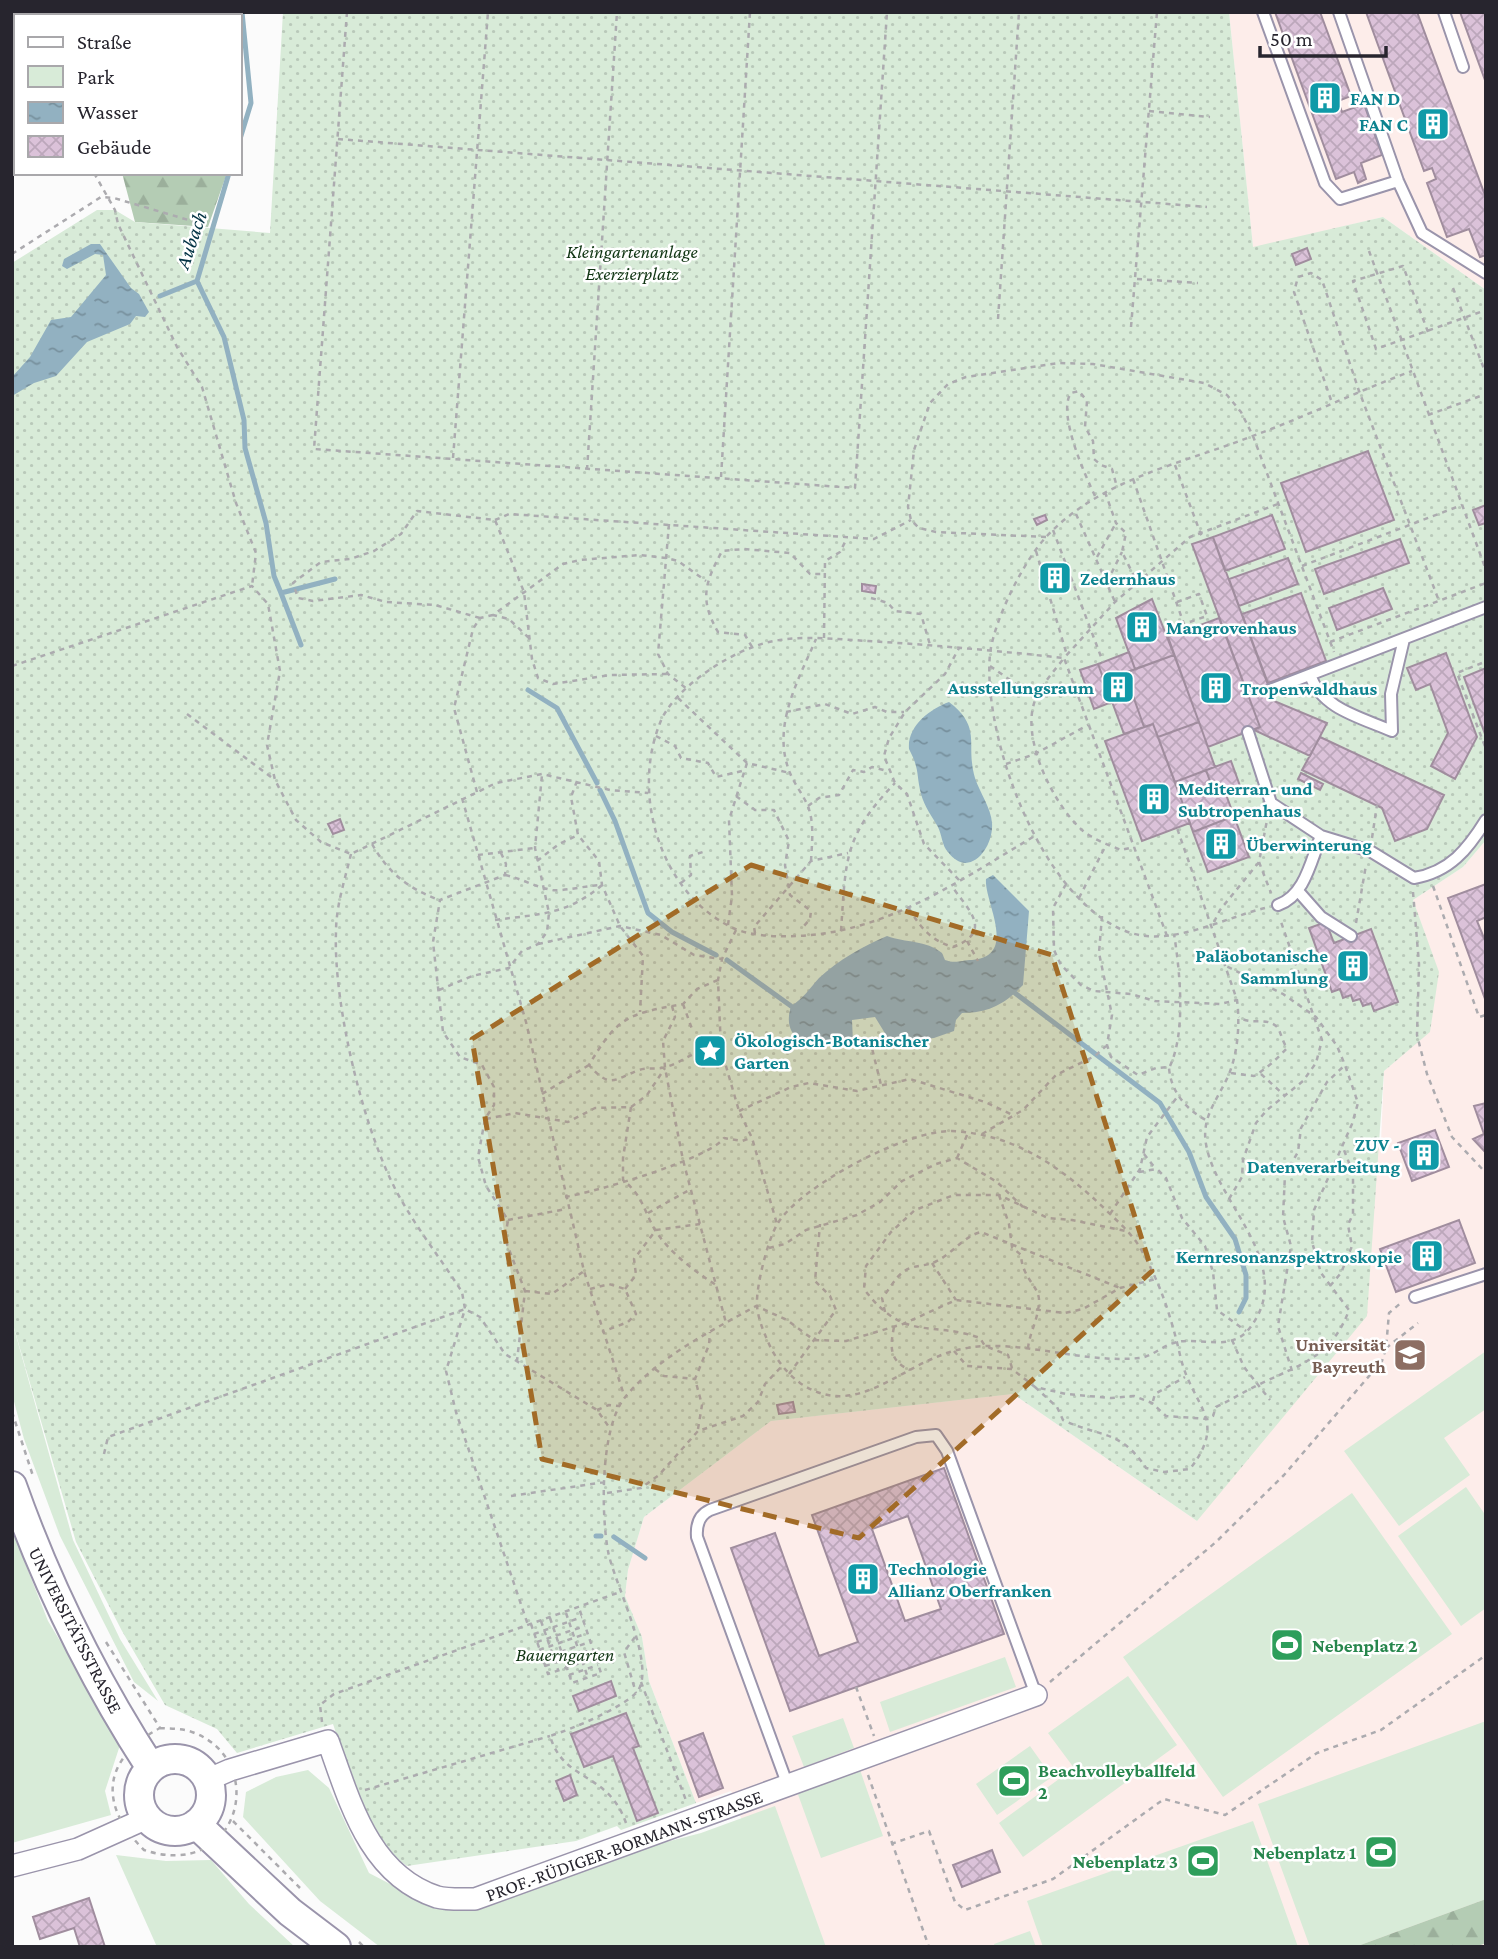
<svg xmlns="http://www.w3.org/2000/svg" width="1498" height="1959" font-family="'Crimson Pro',serif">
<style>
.education{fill:#fdedea}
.green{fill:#d8ebd8}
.forest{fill:url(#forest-firs)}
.garden{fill:url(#garden-dots)}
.water{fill:url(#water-ripples)}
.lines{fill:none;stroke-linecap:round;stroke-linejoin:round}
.stream{stroke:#92b1c1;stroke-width:5}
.building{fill:url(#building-cross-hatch);stroke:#a08d9e;stroke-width:2;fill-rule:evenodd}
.lane-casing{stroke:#9a94ab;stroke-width:14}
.street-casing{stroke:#9a94ab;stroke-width:24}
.secondary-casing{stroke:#9a94ab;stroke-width:32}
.path{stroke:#acabaf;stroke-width:2.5;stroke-dasharray:5 5;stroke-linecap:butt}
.lane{stroke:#fff;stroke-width:10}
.street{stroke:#fff;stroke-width:21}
.secondary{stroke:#fff;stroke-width:28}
.marked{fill:#a26b27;fill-opacity:0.2;stroke:#a26b27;stroke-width:5;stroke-dasharray:14 9;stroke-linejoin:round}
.labels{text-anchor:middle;stroke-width:5;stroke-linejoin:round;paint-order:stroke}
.culture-label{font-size:19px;font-weight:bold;fill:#0d838f;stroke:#fff;text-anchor:start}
.park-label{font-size:19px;font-style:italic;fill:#103513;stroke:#fff}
.education-label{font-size:19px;font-weight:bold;fill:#785e54;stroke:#fff;text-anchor:end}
.street-label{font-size:19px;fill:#27252e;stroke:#fff}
.leisure-label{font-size:19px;font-weight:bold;fill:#27864d;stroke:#fff;text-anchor:start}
.water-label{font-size:21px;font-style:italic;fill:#033244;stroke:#fff}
</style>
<defs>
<pattern id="forest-firs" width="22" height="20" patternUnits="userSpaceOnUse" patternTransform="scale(1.75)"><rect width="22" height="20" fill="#b4ccb4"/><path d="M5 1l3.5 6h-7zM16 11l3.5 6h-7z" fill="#9baf9b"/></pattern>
<pattern id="garden-dots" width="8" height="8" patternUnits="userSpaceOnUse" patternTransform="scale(1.75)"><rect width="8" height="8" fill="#d8ebd8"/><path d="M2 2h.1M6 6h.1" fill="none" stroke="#b9c9ba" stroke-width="1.8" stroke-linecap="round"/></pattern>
<pattern id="water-ripples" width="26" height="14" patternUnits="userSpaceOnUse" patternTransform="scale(1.75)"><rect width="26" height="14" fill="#92b1c1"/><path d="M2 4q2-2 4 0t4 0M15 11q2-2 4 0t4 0" fill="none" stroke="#77909d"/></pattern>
<pattern id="building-cross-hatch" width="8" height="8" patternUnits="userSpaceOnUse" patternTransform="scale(1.75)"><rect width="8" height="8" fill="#dbc2d9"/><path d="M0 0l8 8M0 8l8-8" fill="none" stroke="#bca7bb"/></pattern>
</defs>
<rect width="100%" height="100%" fill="#fbfbfb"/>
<path class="education" d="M 1229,12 L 1486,12 L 1486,290 L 1383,217 L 1253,248 Z
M 1486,840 L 1486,1947 L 789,1947 L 731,1791 L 696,1803 L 649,1681 L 642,1637 L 625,1596 L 628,1570 L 644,1517 L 771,1421 L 1013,1394 L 1197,1521 L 1381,1142 L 1384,1071 L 1430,1031 L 1438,972 L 1413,900 L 1463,867 Z"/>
<path class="green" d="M 12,12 L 144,12 L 145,16 L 16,16 L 16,129 L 12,131 Z
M 12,1321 L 73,1540 L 120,1639 L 158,1701 L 134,1682 L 60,1536 L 24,1439 L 12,1394 Z
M 1486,1351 L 1486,1409 L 1444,1438 L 1470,1475 L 1399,1526 L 1344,1451 Z
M 1466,1487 L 1486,1516 L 1486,1608 L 1461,1626 L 1398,1536 Z
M 1352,1493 L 1452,1634 L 1223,1797 L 1123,1657 Z
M 12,1530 L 48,1621 L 121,1742 L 105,1791 L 111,1815 L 12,1843 Z
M 1005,1657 L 1016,1687 L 890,1732 L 880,1702 Z
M 1128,1676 L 1177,1745 L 1023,1857 L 999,1823 L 1074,1768 L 1048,1733 Z
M 843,1718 L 854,1748 L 804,1767 L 792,1736 Z
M 1486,1721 L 1486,1899 L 1355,1947 L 1310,1947 L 1258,1804 Z
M 1030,1746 L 1052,1777 L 997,1815 L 976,1784 Z
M 859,1767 L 883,1836 L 821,1858 L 796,1789 Z
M 308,1770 L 329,1788 L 369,1873 L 415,1897 L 515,1881 L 701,1833 L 775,1806 L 826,1947 L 380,1947 L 320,1901 L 243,1817 L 246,1792 L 276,1777 Z
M 1253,1821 L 1298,1947 L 1043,1947 L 1027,1901 Z
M 116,1855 L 166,1861 L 211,1860 L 249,1904 L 295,1947 L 157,1947 Z
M 1030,1931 L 1036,1947 L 995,1947 L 994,1944 Z"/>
<path class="forest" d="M 144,12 L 216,12 L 218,16 L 145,16 Z
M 122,173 L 227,173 L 208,227 L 135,222 Z
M 1486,1899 L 1486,1943 L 1476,1947 L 1355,1947 Z"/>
<path class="garden" d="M 283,12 L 1229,12 L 1253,247 L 1383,217 L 1486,290 L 1486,840 L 1463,867 L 1413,900 L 1439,972 L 1430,1032 L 1384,1071 L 1367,1316 L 1197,1521 L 1013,1394 L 771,1421 L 644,1517 L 628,1570 L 625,1596 L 642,1637 L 649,1681 L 696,1803 L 621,1830 L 617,1826 L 576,1841 L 407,1866 C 362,1835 350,1772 333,1724 L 237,1753 L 217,1729 L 165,1705 L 122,1631 L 76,1542 L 12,1321 L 12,263 L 97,210 L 115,210 L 135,222 L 270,233 Z"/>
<path class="water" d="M 91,244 L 100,244 L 131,288 L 139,294 L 149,312 L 145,317 L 136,316 L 130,324 L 87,342 L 56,376 L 34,383 L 12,396 L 12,377 L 30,357 L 51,320 L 71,317 L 106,275 L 103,255 L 95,254 L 67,269 L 62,266 L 64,259 Z
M 949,702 C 983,728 965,744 975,778 C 980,793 991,808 992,823 C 994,848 969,880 948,852 C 942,846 942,835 938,827 C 932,816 925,808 921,794 C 916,774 920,770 909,749 C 907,726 930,709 949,702 Z
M 993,875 L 1029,911 L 1023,985 C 1005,1004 989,1013 962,1013 L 956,1020 L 954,1031 L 934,1038 L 891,1043 L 875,1017 L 852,1020 L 853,1042 C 826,1044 778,1051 791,1006 C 804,998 809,989 819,978 C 837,961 865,945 887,936 C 906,943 926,940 942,953 L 945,960 C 956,964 961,960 972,960 C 1019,956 984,902 986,879 Z"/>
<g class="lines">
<path class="stream" d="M 240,139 L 251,103 L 242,12
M 197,281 L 224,337 L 244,420 L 245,448 L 266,523 L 274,576 L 281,593 L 335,579
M 160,296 L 197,281 L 229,173
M 281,593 L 301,645
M 528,690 L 557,708 L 597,783
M 600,790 L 615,821 L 648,913 L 672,932 L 716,955
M 727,960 L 791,1006
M 1015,993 L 1160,1103 L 1189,1152 L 1206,1197 L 1235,1239 L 1246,1275 L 1246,1298 L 1239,1312
M 596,1536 L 601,1536
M 614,1537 L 645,1558"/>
</g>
<path class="building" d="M 1275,12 L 1320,12 L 1351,96 L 1338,101 L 1342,112 L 1364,104 L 1382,155 L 1361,163 L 1366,179 L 1358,183 L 1354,172 L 1336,179 Z
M 1366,12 L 1417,12 L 1486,198 L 1486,255 L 1480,257 L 1469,229 L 1447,237 L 1427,183 L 1436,179 L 1432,168 L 1424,171 Z
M 1460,12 L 1486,12 L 1486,83 Z
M 1307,248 L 1311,259 L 1296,265 L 1292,254 Z
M 1368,451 L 1394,520 L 1306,552 L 1281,483 Z
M 1486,505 L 1486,523 L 1479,525 L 1473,510 Z
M 1045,515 L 1047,520 L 1037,525 L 1034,519 Z
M 1272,515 L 1285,549 L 1225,571 L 1213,537 Z
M 1213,537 L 1274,701 L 1327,723 L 1310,756 L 1254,730 L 1260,727 L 1192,544 Z
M 1400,539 L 1409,563 L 1324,594 L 1315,569 Z
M 1288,558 L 1298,584 L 1239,606 L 1229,579 Z
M 1059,563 L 1067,586 L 1052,592 L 1043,569 Z
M 862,584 L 876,586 L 875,593 L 862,591 Z
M 1383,588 L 1392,609 L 1337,630 L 1329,608 Z
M 1301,593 L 1326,661 L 1268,683 L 1242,614 Z
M 1152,599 L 1174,655 L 1135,669 L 1116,618 Z
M 1219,618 L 1260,727 L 1208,747 L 1168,637 Z
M 1129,652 L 1135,669 L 1125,673 L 1144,727 L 1124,734 L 1098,664 Z
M 1446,653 L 1477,737 L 1455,779 L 1431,766 L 1448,733 L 1430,684 L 1416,690 L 1407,668 Z
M 1174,655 L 1199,722 L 1158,737 L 1153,724 L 1144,727 L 1125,673 Z
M 1098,664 L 1112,702 L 1094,709 L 1080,670 Z
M 1486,668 L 1486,734 L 1485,734 L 1464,677 Z
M 1199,722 L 1215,767 L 1175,782 L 1158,737 Z
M 1153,724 L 1190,823 L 1142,841 L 1105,741 Z
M 1320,737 L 1444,795 L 1427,829 L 1395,841 L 1382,808 L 1302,770 Z
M 1231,761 L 1240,786 L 1215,795 L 1206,770 Z
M 1206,770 L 1215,795 L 1225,792 L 1234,816 L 1193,832 L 1175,782 Z
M 1301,773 L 1323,784 L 1320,790 L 1298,779 Z
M 1234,816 L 1249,857 L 1208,872 L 1193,832 Z
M 340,819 L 344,830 L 333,834 L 328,824 Z
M 1486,884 L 1486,917 L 1477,921 L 1486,943 L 1485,999 L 1448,898 Z
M 1326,922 L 1334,943 L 1371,929 L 1398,1002 L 1374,1011 L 1371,1003 L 1363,1006 L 1360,999 L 1353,1001 L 1351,995 L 1343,998 L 1340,989 L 1332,992 L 1309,928 Z
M 1486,1103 L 1486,1153 L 1473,1139 L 1484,1134 L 1474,1106 Z
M 1435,1130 L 1449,1167 L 1412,1181 L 1398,1143 Z
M 1459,1220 L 1475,1263 L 1396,1292 L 1380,1249 Z
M 793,1402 L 795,1412 L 779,1414 L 777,1405 Z
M 944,1468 L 1004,1634 L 790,1711 L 731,1548 L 775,1533 L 819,1656 L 858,1642 L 812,1515 ZM 908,1516 L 941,1609 L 905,1621 L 872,1529 Z
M 611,1681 L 616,1696 L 579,1711 L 573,1696 Z
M 626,1713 L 639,1746 L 633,1748 L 658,1813 L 637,1821 L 613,1756 L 584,1767 L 571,1734 Z
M 703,1733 L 723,1788 L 699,1797 L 679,1742 Z
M 570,1775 L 577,1795 L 564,1801 L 556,1781 Z
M 992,1850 L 1000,1872 L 962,1887 L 953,1865 Z
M 89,1898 L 105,1947 L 80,1947 L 74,1928 L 40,1939 L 33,1917 Z"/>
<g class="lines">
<defs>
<path id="lane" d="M 1263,12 L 1325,183 L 1340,199 L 1398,181
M 1339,12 L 1398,181 L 1422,233 L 1486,273
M 1444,12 L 1463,67
M 1310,675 C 1322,709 1360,717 1392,731 L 1391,694 L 1404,639
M 1270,690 L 1486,607
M 1248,732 L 1271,803 L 1321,836 L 1370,851 L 1414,878 C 1450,872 1468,849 1486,820
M 1298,891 L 1321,917 L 1351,936
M 1278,905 C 1305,896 1311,860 1321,836
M 1415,1297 L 1486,1274
M 788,1786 L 697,1537 C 696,1525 699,1515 710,1510 L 916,1437 L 936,1435 L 947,1451 L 1036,1695"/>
<path id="street" d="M 207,1780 L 230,1770 L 328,1741 C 350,1802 369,1875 437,1897 C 448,1900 463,1899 475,1899 L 1036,1695
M 12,1866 L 78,1849 L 147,1818"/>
<path id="secondary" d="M 12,1486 C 47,1585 94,1680 151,1768
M139 1795a36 36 0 1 1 72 0a36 36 0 1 1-72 0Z
M 196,1824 L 290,1912 L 336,1947"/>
</defs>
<use href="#lane" class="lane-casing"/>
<use href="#street" class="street-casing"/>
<use href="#secondary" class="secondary-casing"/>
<path class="path" d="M 347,12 L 314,449 L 855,488 L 887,12
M 12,83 L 16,85
M 1149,111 L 1210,117
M 338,139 L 1207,207
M 94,173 L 115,210 L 118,224 L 177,347 L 202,387 L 236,503 L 256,553 L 252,586
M 1369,251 L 1486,570
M 12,254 L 101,197 L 114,198 L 202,224
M 1137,279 L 1198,283
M 1453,288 L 1486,374
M 998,319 L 1019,12
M 1131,327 L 1157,12
M 1428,332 L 1403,266 L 1353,281 L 1376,349 L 1486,310
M 1331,400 L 1294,292 L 1298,277 L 1311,273 L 1322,280 L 1359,391 L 1439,601
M 1428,415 L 1486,394
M 453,458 L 488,12
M 1175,465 L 1203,540
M 587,470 L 617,12
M 721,477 L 750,12
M 1133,479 L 1186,630
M 1105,492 L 1116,523 L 1126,533 L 1122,552 L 1137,582
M 1095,496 C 1085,475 1057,413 1071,393 L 1079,391 L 1087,401 L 1085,427 L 1093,441 L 1094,459 L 1101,465 L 1112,469 L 1117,487
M 1076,514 L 1115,602
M 495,520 L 509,514 L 874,539 L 911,520
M 669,524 L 658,654 L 668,674 L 687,689
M 1053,530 L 1103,662
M 1046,537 L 936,532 L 919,528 L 911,520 L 908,507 L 914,450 L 930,403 L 948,384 L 966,377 L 1059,363 L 1093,364 L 1204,383 L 1227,395 L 1241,412 L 1253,436 L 1334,652
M 1036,551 L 1066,652
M 1097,557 L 1116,523
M 1302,566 L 1462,505
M 1107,582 L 1122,552
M 871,598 L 888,603 L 895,611 L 921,614 L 930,645
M 1177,602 L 1199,594 L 1207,616 L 1184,624
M 480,618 L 435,605 L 386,602 L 361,595 L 313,601 L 298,598 L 293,583 L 321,562 L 350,559 L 374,551 L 401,534 L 417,511 L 495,520 L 524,592 L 532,659 L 538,678 L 553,684 L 610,675 L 668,674
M 529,638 L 509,619 L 493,615 L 563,564 L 580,560 L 640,555 L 666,558 L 678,561 L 706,581
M 824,638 L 825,561 L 840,552 L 847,538
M 1330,642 L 1486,583
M 752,647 L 745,635 L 718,632 C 699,599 705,583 722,551 L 744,549 L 790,553 L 810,574 L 823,574
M 1482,663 L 1457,673 L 1486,749
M 12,666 L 252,586 L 268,604 L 280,671 L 267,745 L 275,780 L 296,820 L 321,842 L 351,854 L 496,783 L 542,774 L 610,790 L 648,793
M 990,666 L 1036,698
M 678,698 L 747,763 L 790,773
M 786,712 L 825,704 L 852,714 L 875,707 L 887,712 L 904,712
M 187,714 L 275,780
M 656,736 L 675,746 L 681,758 L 708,763 L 716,777 L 742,771
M 1006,764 L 1035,754 L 1088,725
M 577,781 L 571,797 L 578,835 L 599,861 L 602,885 L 620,926 L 643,956 L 640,1012
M 1240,786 L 1252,792
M 477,792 L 454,708 L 473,629 L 480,618 L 493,615
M 736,796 L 755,810 L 774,810 L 789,841 L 785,865 L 790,895 L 811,911 L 810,919 L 804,926
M 462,798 L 526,1022 L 584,1271 L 624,1395
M 808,806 L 819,798 L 839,795 L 853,770 L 864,772 L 872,767 L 887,771
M 1033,837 C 959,881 885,933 796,936 C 778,937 750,936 733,928 C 660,893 631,795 660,723 C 672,691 722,658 753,647 C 788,633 832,639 868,641 C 934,645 999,651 1064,658 C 1055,670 1042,684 1036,698 C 1019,736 1053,804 1082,830 C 1092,839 1109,845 1121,850 L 1134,847
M 1372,838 L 1377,805
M 372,844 C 389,874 408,888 439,900
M 501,853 L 506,864 L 505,875 L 440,900 L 433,942 L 443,1032 L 460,1057 L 482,1065 L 494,1087 L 494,1105 L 485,1119 L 478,1157 L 486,1186 L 508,1220 L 505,1239 L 525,1291 L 517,1361
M 351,854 C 345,879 336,906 336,932 C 333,1005 365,1140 403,1203 C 421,1234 443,1262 462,1292 L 465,1309 L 446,1371 L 456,1412 L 528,1625
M 478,855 L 534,848
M 537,861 L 559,844 L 578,835
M 811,861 C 812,841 815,820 806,802 C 801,792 794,783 790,773 C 771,727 798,681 816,639
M 1259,862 L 1271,893
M 505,875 C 523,879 535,887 552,890 C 560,892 589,885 602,885
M 959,880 L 924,844 L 907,794 L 895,783 L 884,756 L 889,738 L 905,712 L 945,674 L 959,648
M 681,883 L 691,875 L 690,856 L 706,851
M 1066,884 L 1053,908 L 1054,950 L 1061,965 L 1081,985 L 1094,991 L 1131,994 L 1155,1001 L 1220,1004 L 1237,1000
M 1433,886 L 1479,1017 L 1486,1015
M 1413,892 L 1419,964 L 1417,1035 L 1427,1074 L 1452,1137 L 1486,1173
M 1079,898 L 1106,845
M 909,908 C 920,928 932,941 953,947 C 996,931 965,907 952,886
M 1265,908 C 1224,918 1173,946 1131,933 C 1043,905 982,738 990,654 C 994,620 1024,560 1047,536 C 1101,479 1181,464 1250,437 C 1305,417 1358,391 1412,371
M 1102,916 L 1099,953 L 1112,1015 L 1107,1045 L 1111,1057 L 1138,1075 L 1156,1068 L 1169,1067 C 1170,1090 1186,1110 1206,1120
M 495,920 C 539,914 567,915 602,885
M 1214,922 L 1220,910 L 1259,862 L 1268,815
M 1356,923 L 1366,865
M 728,925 L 732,896 L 729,820 L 747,763
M 736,930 L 722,959 L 718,980 L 721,1049 L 739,1111 L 752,1138 L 777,1224
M 841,931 C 846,860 843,837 895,783
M 755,933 L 754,927 L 811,861 L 848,853
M 1167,936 L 1064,658 L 1115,602 L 1190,537 L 1278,504
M 967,941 L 978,961
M 538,944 L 620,926 L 661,935 L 694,955 L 722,959
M 718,980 L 697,989 L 683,1004 C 628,1014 618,1016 589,1065 C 610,1089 613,1080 639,1070 C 648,1067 657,1070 666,1067 C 684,1062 702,1044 721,1049
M 439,990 L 472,976 L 509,968 L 522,951 L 538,944 L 547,932 L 549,913 L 535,848 L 542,775
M 683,1004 L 692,1029
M 672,1006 L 675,1017 L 663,1041 L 665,1068 L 683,1160 L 726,1323
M 870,1040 L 881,1085
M 1170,1066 C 1186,1032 1180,971 1174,934
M 1231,1073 L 1254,1076 C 1264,1071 1279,1057 1287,1048 C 1282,1041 1281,1032 1277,1027 C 1266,1016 1251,1026 1239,1017
M 1261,1074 L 1284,1095
M 542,1094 L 589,1065
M 631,1107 L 623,1158 L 623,1180 C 643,1196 643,1209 655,1230 C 670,1253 693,1270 716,1285
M 739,1111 L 791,1087 L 809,1083 L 857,1091 L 910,1079 L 985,1102 L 1015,1116
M 486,1119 L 515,1113 L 568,1122 L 595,1108 L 631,1107 L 647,1095 L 665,1068
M 982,1134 L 1023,1110 L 1056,1075 L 1095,1056 L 1106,1046
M 1144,1154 L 1155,1168
M 957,1158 L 968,1133
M 1139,1172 L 1157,1169 L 1166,1178 L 1182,1218 L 1205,1246 L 1213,1272 L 1217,1310 L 1246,1331
M 999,1195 L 1009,1224 L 1012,1247 L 1021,1255 C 1022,1278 1039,1286 1039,1300 C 1039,1318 1030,1331 1028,1348
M 565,1197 C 595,1192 709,1159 724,1138 L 742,1141 L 751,1138
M 1229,1199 L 1242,1177 L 1243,1160 L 1256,1123 L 1267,1110 L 1303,1081 L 1316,1063 L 1322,1040 L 1280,919
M 648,1213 L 691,1189
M 1110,1214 L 1140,1169 L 1147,1137 L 1178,1096
M 508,1220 L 566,1209
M 769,1248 L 785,1244 L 806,1230 L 857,1215 L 880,1202 L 902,1181 L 936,1164 L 957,1158 L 997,1182 L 1023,1207
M 932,1263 L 956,1300
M 1330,1286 L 1341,1273 L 1352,1246 L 1348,1225 L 1353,1214 L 1353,1173 L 1342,1145
M 590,1289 L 609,1284 L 625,1289 L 636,1314 L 628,1322 L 602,1332
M 625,1289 L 636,1275 L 634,1259 L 656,1230 L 700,1224
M 525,1291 L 552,1294 L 584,1271
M 885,1312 L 882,1298 C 889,1290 895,1278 903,1272 C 914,1264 924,1267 935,1262 C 952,1254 964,1236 981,1232 L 1120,1288
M 894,1327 C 890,1347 889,1361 910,1370
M 1232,1340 L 1244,1367 L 1270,1400
M 1386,1348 L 1418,1323
M 954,1351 L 967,1366 L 1012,1369 L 1035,1387 L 1066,1394 L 1111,1398 L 1134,1396 L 1152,1403 L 1166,1416 L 1208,1419 L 1213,1416 L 1216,1407 C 1231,1400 1245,1391 1260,1384 C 1299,1365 1332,1357 1349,1310 L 1321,1273 L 1312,1242 L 1314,1210 L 1352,1124 L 1358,1103 L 1345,1065 L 1337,1046 L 1316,1017 L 1283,994 L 1226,966
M 1012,1368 L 1008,1355 L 985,1346 L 980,1338 C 929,1320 905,1343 864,1289 L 866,1266 L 891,1232 L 915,1210 L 954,1195 L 999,1195 L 1048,1218 L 1072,1220 L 1126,1231
M 655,1369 L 664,1376 L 695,1379
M 1292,1371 L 1278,1326 L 1291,1246 L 1283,1217 L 1285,1174 L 1298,1152 L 1301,1128 L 1327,1082 L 1345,1065
M 789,1374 L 836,1310 L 830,1296 L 815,1281 L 820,1224
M 1035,1387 L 1057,1407 L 1063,1420 C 1101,1438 1120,1429 1146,1468 L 1164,1472 L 1190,1469 C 1229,1418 1192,1408 1180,1355 C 1172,1320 1161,1285 1143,1253 C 1134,1235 1119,1223 1105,1209 C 1061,1167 1015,1134 952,1131 C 907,1130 802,1185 778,1223 C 768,1238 756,1287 757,1304 C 757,1314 762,1328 766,1337 C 773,1355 784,1371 800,1383 C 851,1418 892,1374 939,1356 C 953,1350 972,1346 988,1346 C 1038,1345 1088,1363 1139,1358 C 1152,1357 1163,1345 1177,1342 C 1200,1337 1231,1352 1249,1329 C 1299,1266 1216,1204 1206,1144 C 1201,1116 1219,1098 1229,1074 C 1238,1052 1240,1023 1237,1000 L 1177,828
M 1153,1401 L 1155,1394 L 1185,1377
M 597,1410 L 609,1405 L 619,1406
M 12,1412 L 33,1476
M 698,1429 L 702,1405 L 695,1379 L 709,1345 L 710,1332
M 104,1454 L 108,1437 L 465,1309 L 480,1317 L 505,1354 L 597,1410 L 609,1427
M 607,1493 L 641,1488 L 659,1475 L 698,1431 L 743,1416 L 758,1402 L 765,1384 L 782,1366
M 511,1496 L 605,1482
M 566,1613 L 588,1678
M 550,1618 L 572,1683 L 601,1673 L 579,1608
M 541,1621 L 558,1670
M 531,1624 L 548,1674 L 595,1658
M 534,1634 L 582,1617
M 635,1637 L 624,1652 L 636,1693
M 106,1642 L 160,1728
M 537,1642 L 585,1626
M 539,1650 L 588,1633
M 542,1658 L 590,1642
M 545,1666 L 593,1649
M 569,1675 L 598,1665
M 641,1682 L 687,1803
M 1050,1682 L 1216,1542 L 1284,1475 L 1382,1361 L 1386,1348 L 1389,1313 L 1402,1302
M 856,1687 L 874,1736
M 322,1722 L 320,1705 L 334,1694 L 620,1592
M 160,1728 C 170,1729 182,1728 192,1732 C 270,1760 240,1882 144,1850 C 98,1805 102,1759 160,1728 Z
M 868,1775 L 929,1947
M 365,1790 L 550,1736
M 233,1821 L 300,1888
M 626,1823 C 608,1771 564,1783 550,1736 C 572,1729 620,1709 636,1693 C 659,1669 613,1581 608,1551 C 601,1513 600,1426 626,1396 C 661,1355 710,1332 756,1306 L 787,1320 L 814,1340 L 846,1341 L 903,1324 L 956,1300 L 1065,1313 L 1083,1309 L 1120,1288 L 1156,1279
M 891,1844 L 929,1831 L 955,1902 L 965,1910 L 1053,1879 L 1164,1799 L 1225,1815 L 1317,1753 L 1381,1730 L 1486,1655
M 359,1942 L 364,1947"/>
<use href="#lane" class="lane"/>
<use href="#street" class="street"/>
<use href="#secondary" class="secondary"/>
</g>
<path class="marked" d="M 751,865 L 1052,955 L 1152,1271 L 859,1538 L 542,1459 L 472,1039 Z"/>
<defs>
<symbol id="building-square" viewBox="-11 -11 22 22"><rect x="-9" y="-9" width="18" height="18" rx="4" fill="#0f9aa8" stroke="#fff"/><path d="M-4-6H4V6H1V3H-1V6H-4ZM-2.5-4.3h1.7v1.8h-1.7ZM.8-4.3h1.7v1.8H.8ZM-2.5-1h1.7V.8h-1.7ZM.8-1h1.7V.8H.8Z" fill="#fff"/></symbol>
<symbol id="sight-square" viewBox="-11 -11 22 22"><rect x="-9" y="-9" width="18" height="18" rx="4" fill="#0f9aa8" stroke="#fff"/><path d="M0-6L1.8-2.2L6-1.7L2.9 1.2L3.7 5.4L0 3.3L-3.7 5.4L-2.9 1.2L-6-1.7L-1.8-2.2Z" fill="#fff"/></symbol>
<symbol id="university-square" viewBox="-11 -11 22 22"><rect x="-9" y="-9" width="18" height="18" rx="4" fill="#8d6e63" stroke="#fff"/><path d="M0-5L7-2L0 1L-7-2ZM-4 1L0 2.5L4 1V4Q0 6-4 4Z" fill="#fff"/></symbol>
<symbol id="stadium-square" viewBox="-11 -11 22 22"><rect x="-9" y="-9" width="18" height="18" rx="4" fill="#2e9e5b" stroke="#fff"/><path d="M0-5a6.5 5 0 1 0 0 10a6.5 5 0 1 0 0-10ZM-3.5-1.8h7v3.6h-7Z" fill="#fff"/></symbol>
</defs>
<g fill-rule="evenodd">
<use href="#building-square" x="1306" y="79" width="38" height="38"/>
<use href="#building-square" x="1414" y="105" width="38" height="38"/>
<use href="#building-square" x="1036" y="559" width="38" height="38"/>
<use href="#building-square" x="1123" y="608" width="38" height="38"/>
<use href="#building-square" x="1099" y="668" width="38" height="38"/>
<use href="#building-square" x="1197" y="669" width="38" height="38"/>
<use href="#building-square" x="1135" y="780" width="38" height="38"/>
<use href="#building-square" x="1202" y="825" width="38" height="38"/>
<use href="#building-square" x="1334" y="947" width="38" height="38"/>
<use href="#sight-square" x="691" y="1032" width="38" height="38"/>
<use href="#building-square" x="1405" y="1136" width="38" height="38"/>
<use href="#building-square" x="1408" y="1237" width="38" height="38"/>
<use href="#university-square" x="1391" y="1336" width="38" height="38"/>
<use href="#building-square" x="844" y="1560" width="38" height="38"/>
<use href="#stadium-square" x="1268" y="1626" width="38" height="38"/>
<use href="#stadium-square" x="995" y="1762" width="38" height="38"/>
<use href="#stadium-square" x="1362" y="1833" width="38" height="38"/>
<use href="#stadium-square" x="1184" y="1842" width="38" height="38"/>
</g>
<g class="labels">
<g class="culture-label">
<text x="1350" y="105">FAN D</text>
<text x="1408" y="131" text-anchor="end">FAN C</text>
<text x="1080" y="585">Zedernhaus</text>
<text x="1166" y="634">Mangrovenhaus</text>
<text x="1094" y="694" text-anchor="end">Ausstellungsraum</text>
<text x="1240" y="695">Tropenwaldhaus</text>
<text x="1178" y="795">Mediterran- und<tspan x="1178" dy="22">Subtropenhaus</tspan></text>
<text x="1246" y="851">Überwinterung</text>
<text x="1328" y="962" text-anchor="end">Paläobotanische<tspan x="1328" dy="22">Sammlung</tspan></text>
<text x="734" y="1047">Ökologisch-Botanischer<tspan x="734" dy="22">Garten</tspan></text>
<text x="1400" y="1151" text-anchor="end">ZUV -<tspan x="1400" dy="22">Datenverarbeitung</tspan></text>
<text x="1402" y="1263" text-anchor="end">Kernresonanzspektroskopie</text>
<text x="888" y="1575">Technologie<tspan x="888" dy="22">Allianz Oberfranken</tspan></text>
</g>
<g class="park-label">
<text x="632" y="258">Kleingartenanlage<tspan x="632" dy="22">Exerzierplatz</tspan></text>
<text x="565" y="1661">Bauerngarten</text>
</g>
<g class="education-label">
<text x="1386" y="1351">Universität<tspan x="1386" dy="22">Bayreuth</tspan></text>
</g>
<g class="street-label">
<text transform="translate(76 1630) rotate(63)" y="7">UNIVERSITÄTSSTRASSE</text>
<text transform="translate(624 1845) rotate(-20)" y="7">PROF.-RÜDIGER-BORMANN-STRASSE</text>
</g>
<g class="leisure-label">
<text x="1312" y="1652">Nebenplatz 2</text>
<text x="1038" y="1777">Beachvolleyballfeld<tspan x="1038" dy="22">2</tspan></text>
<text x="1356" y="1859" text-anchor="end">Nebenplatz 1</text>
<text x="1178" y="1868" text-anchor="end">Nebenplatz 3</text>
</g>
<g class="water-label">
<text transform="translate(191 240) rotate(-71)" y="7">Aubach</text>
</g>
</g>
<rect width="1498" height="1959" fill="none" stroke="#27252e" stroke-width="28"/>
<rect x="14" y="14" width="228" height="161" fill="#ffffff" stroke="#a9a8ab" stroke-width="2"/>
<rect x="28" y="37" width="35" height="10" fill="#ffffff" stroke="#a9a8ab" stroke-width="2"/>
<text x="77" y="49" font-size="21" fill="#27252e">Straße</text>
<rect x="28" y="66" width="35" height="21" fill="#d8ebd8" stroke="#a9a8ab" stroke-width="2"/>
<text x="77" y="84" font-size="21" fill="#27252e">Park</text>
<rect x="28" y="102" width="35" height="21" fill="url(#water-ripples)" stroke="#a9a8ab" stroke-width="2"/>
<text x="77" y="119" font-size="21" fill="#27252e">Wasser</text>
<rect x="28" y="136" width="35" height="21" fill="url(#building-cross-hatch)" stroke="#a9a8ab" stroke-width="2"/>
<text x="77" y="154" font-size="21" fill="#27252e">Gebäude</text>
<path d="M1260 46v10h126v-10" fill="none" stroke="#27252e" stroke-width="3.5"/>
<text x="1270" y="46" font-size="21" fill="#27252e" stroke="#ffffff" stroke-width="5" paint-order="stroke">50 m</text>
</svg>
